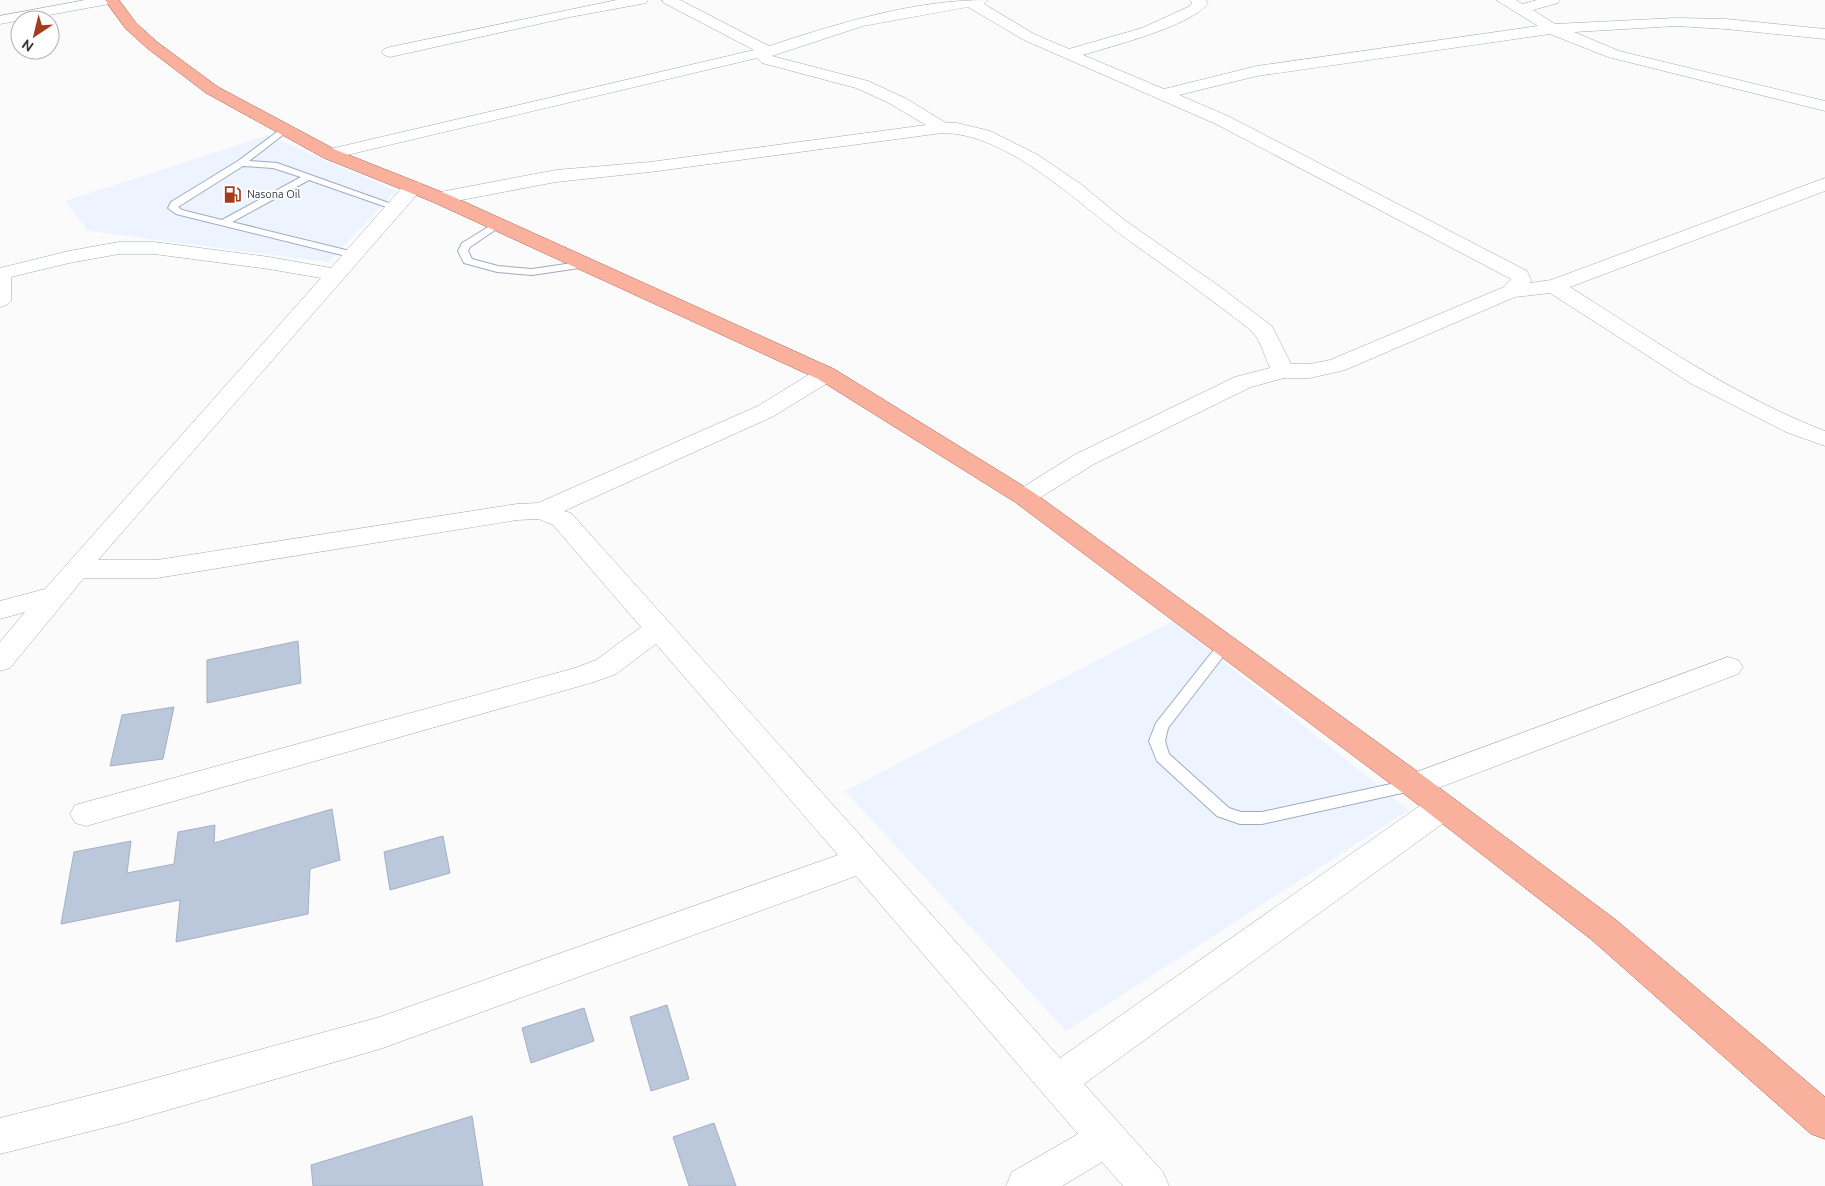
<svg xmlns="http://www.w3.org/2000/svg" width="1825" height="1186" font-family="Ubuntu,sans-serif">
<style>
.built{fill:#edf4ff}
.building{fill:#bbc8db;stroke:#a4b0c3}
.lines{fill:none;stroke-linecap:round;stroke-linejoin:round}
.service-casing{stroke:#9fabbe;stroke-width:2}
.minor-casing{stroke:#9fabbe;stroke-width:1}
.primary-casing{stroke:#b16452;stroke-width:1}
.service{fill:#fff;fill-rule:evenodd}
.minor{fill:#fff;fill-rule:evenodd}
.primary{fill:#f9b19d;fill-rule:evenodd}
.labels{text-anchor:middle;stroke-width:4;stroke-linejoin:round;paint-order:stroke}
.far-poi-label{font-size:11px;fill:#32373f;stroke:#fff;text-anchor:start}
</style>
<rect width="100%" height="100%" fill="#fbfbfb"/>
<path class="built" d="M 268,135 L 396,191 L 328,262 L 88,231 L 65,201 Z
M 1173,621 L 1409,810 L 1066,1031 L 845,791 Z"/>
<path class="building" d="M 298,641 L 301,683 L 207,703 L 207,660 Z
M 174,707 L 163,759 L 110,766 L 122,715 Z
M 332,809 L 340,860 L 310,869 L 308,914 L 176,942 L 180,900 L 61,924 L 74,852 L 131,841 L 127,873 L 174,864 L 178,832 L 215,825 L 214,843 Z
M 443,836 L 450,873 L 390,890 L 384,852 Z
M 667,1005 L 689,1079 L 651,1091 L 630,1017 Z
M 584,1008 L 594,1041 L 531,1063 L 522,1028 Z
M 472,1116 L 483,1186 L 313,1186 L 311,1165 Z
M 714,1123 L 736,1186 L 689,1186 L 673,1137 Z"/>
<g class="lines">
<defs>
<path id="service" d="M 285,126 L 288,127 L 288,131 L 249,161 L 277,163 L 400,207 L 395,210 L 392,209 L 309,180 L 232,222 L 358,253 L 358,257 L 354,258 L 176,214 L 168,208 L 171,202 L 238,161 ZM 243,166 L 273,168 L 301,177 L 222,220 L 182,210 L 178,207 Z
M 498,221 L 501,222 L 501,226 L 470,247 L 468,251 L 472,259 L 498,266 L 532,269 L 586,261 L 591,264 L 586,267 L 532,275 L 497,272 L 464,263 L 458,251 L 462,243 Z
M 1225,640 L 1230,642 L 1232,645 L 1168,728 L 1165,741 L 1169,754 L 1229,808 L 1241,812 L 1262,812 L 1414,779 L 1420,781 L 1422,785 L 1420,789 L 1262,824 L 1240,824 L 1217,816 L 1157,761 L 1149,741 L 1156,723 L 1220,642 Z"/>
<path id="minor" d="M 85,0 L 116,0 L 114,3 L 109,4 L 0,24 L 0,16 Z
M 617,0 L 648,0 L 646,3 L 641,4 L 570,17 L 390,57 L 384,55 L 382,52 L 384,49 L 390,47 Z
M 662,0 L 680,0 L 769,46 C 840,23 913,0 988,0 L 984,4 L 1034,34 L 1069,49 L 1142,28 L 1190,6 L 1192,3 L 1190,0 L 1206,0 L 1208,3 C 1192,26 1112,46 1083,55 L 1164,89 L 1257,66 L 1538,26 L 1496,0 L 1516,0 L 1522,4 L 1537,0 L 1560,0 L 1558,3 L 1533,10 L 1555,24 L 1676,18 L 1726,19 L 1825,29 L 1825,39 L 1726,29 L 1676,26 L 1574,32 L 1619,51 L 1825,101 L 1825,111 L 1608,57 L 1550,34 L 1257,76 L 1179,95 L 1228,116 L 1527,271 L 1531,280 L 1530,283 L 1551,280 L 1825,178 L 1825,191 L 1570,287 C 1652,339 1734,396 1825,431 L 1825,446 L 1786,432 L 1690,383 L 1550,293 L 1515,297 L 1345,370 L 1310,378 L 1284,378 L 1251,387 L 1094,464 L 1033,502 L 1024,505 L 1015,502 L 1011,497 L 1015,492 L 1076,454 L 1235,377 L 1270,368 C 1265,357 1261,342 1254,334 C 1246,325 1236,319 1227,312 C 1197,289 1166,267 1135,245 C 1082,208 1010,133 942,133 L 650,172 L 556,182 L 440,204 L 433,202 L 431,198 L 433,194 L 440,192 L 556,170 L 650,162 L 926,125 L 887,102 L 856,88 L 762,63 L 757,58 L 330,159 L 324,158 L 321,154 L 324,150 L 330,149 L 754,50 L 664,3 ZM 968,7 L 1024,40 L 1216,124 L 1511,279 L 1504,287 L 1330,360 L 1310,364 L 1291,364 L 1272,326 L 1219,286 L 1123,219 L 1082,185 L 1038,155 L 990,131 L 957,123 L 946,123 L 907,99 L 868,81 L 772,56 L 863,26 Z
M 413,181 L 420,183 L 422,187 L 420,191 L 98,560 L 157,560 L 517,504 L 538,503 L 758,406 L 818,369 L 826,367 L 834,369 L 837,374 L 834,379 L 774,416 L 564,511 L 571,513 L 1060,1058 L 1431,798 L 1442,795 L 1453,798 L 1458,807 L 1453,816 L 1084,1084 L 1163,1172 L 1169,1186 L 1123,1186 L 1102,1162 L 1062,1186 L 1006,1186 L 1012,1172 L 1078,1134 L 856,876 L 380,1049 L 123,1123 L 0,1154 L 0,1118 L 123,1087 L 380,1017 L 838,855 L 656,644 L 616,674 L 594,682 L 86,826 L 75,823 L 70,814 L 75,805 L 86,802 L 575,668 L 596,660 L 641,627 L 553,525 L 539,519 L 517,520 L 157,578 L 84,578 L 10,668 L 0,671 L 0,642 L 25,612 L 0,619 L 0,601 L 45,589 L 321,278 L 269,269 L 154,254 L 119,254 L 69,263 L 11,277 L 11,301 L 7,305 L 0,307 L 0,268 L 69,251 L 119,242 L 154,242 L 269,257 L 331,268 L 406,183 Z
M 1728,657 L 1738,660 L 1743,667 L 1738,674 L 1425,793 L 1414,797 L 1403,793 L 1398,785 L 1403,777 Z"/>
<path id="primary" d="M 105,0 L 119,0 L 136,23 L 157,42 L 218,87 L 336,150 L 447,194 L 834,369 L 1033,492 L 1425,777 L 1616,920 L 1825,1097 L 1825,1139 L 1811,1134 L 1592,940 L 1403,793 L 1015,502 L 818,379 L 433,202 L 324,158 L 206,93 L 147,48 L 126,29 Z"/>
</defs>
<use href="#service" class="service-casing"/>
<use href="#minor" class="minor-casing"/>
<use href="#primary" class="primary-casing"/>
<use href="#service" class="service"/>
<use href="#minor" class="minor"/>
<use href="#primary" class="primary"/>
</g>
<defs>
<symbol id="fuel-bare" viewBox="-9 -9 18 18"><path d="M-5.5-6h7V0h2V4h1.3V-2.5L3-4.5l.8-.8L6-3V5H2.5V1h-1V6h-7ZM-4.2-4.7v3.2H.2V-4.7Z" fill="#a33c1d" stroke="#fff" stroke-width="2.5" paint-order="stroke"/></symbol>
</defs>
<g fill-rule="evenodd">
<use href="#fuel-bare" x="220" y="182" width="25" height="25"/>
</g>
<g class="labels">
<g class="far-poi-label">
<text x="247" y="198">Nasona Oil</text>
</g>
</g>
<g transform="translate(35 35) rotate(215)"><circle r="24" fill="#ffffff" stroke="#adafb2"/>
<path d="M0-4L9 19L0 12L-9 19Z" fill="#a33c1d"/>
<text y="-8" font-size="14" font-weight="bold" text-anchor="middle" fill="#32373f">N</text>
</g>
</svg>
